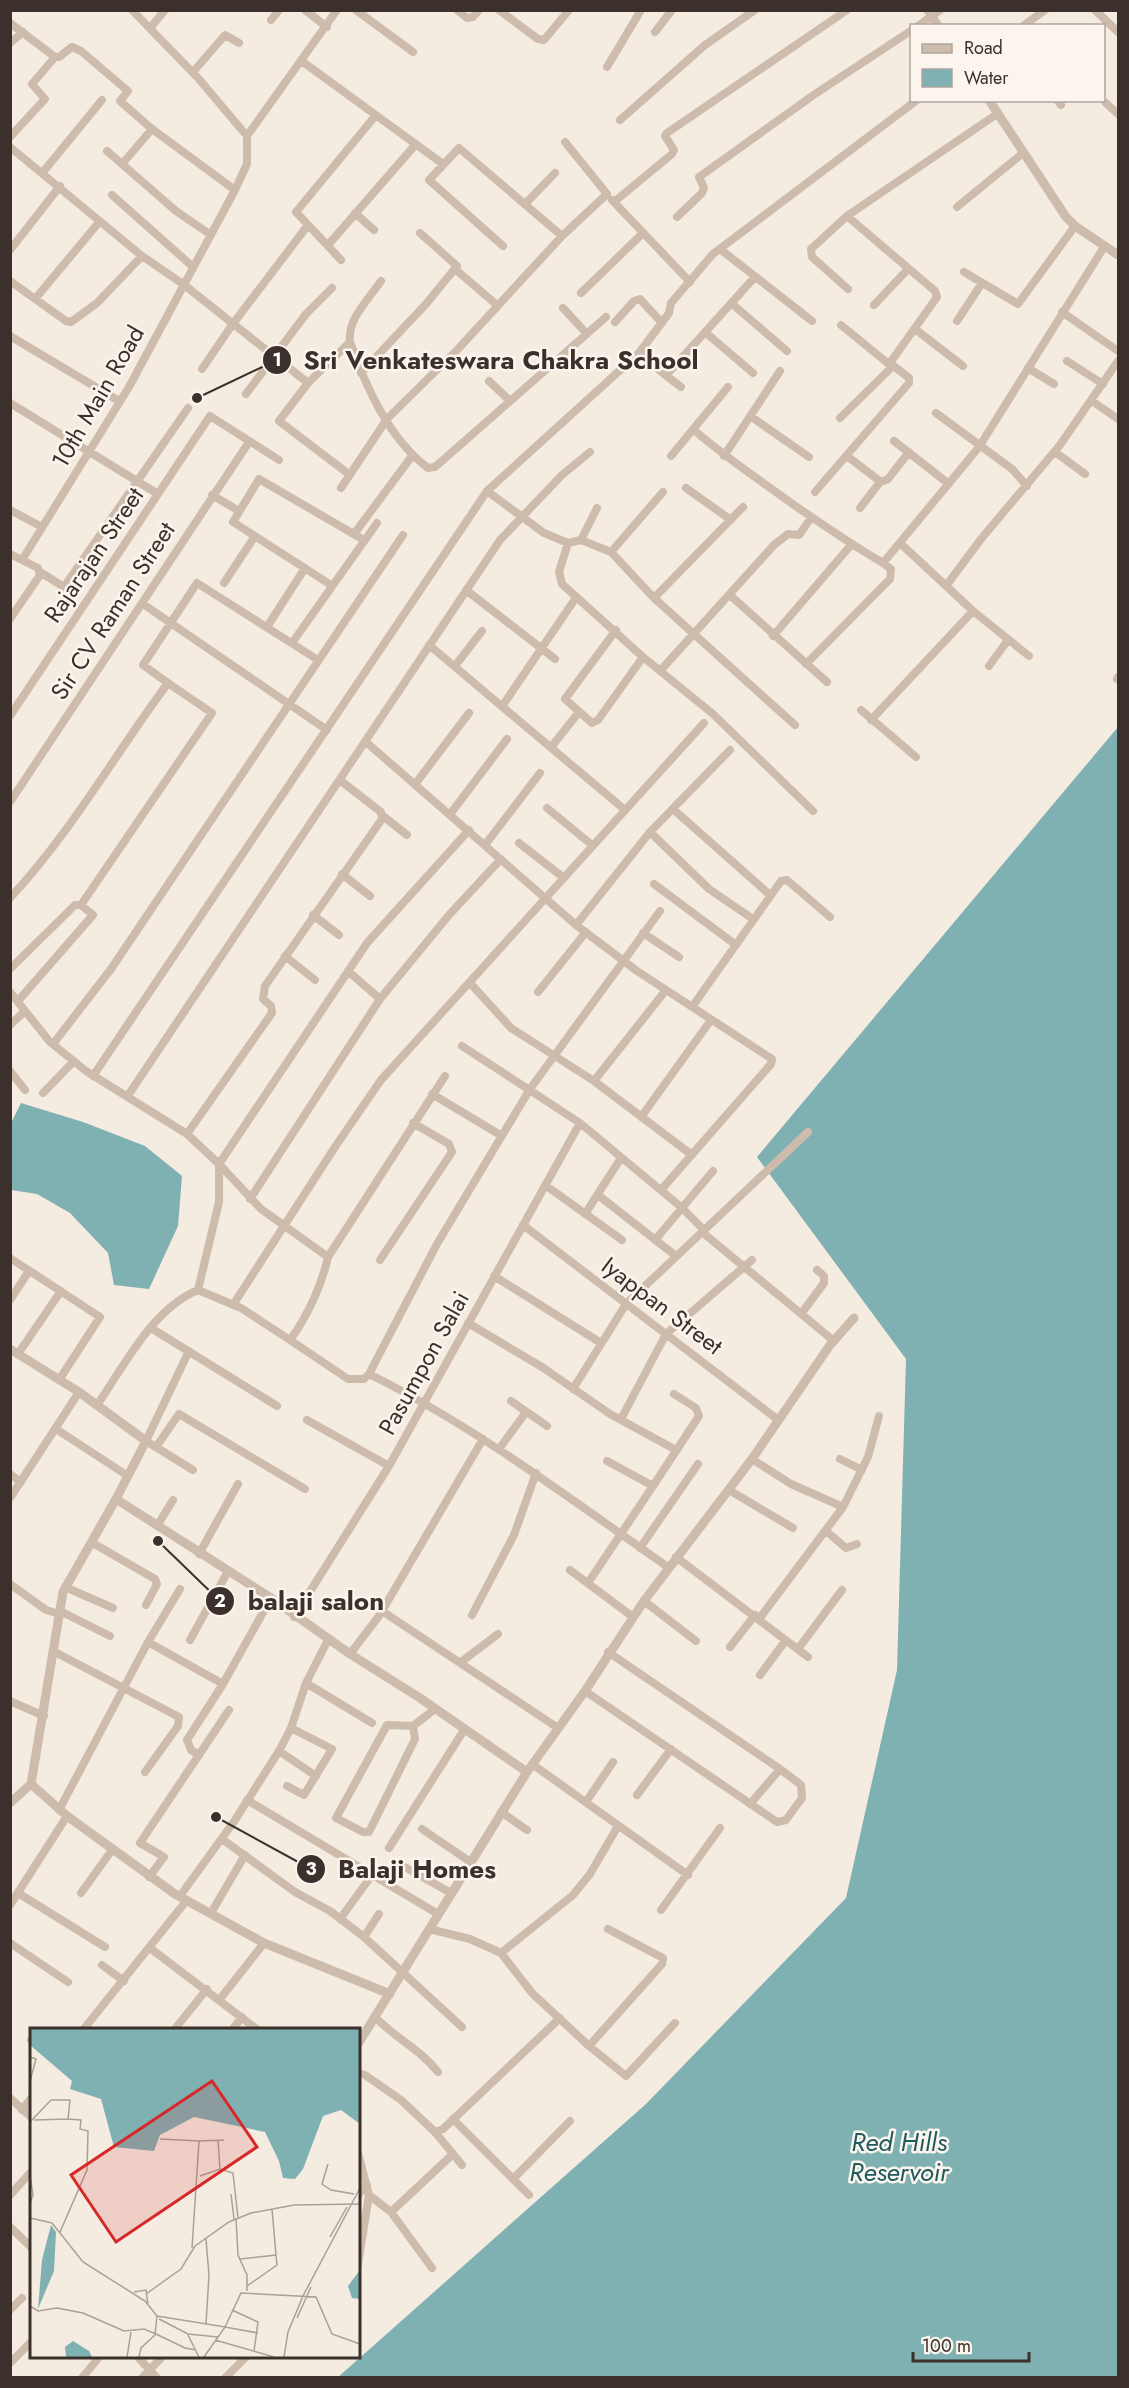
<svg xmlns="http://www.w3.org/2000/svg" width="1129" height="2388" font-family="Jost,sans-serif">
<style>
.water{fill:#7fb0b2}
.lines{fill:none;stroke-linecap:round;stroke-linejoin:round}
.minor{stroke:#cdbbac;stroke-width:8}
.tertiary{stroke:#cdbbac;stroke-width:9}
.labels{text-anchor:middle;stroke-width:5;stroke-linejoin:round;paint-order:stroke}
.street-label{font-size:24px;fill:#3b302b;stroke:#fbf5ee}
.water-label{font-size:26px;font-style:italic;fill:#1f5a5e;stroke:#fbf5ee}
.inset-road{fill:none;stroke:#aaa098;stroke-width:1.5}
.view{fill:#d62828;fill-opacity:0.15;stroke:#d62828;stroke-width:3}
.inset-edge{fill:none;stroke:#3b302b;stroke-width:3}
.leader{fill:none;stroke:#3b302b;stroke-width:2}
.callout-dot{fill:#3b302b;stroke:#fbf5ee;stroke-width:2}
.mark-label{font-size:18px;text-anchor:middle;font-weight:bold;fill:#fff}
.callout-label{font-size:26px;text-anchor:middle;font-weight:bold;fill:#3b302b;stroke:#fbf5ee;stroke-width:5;stroke-linejoin:round;paint-order:stroke}
</style>
<rect width="100%" height="100%" fill="#f4ebe1"/>
<path class="water" d="M 1118,727 L 1118,2377 L 337,2378 L 646,2104 L 846,1898 L 897,1670 L 906,1359 L 757,1157 Z
M 21,1103 L 83,1122 L 145,1146 L 182,1176 L 178,1226 L 149,1289 L 114,1285 L 108,1253 L 70,1213 L 37,1194 L 11,1190 L 11,1123 Z"/>
<g class="lines">
<path class="minor" d="M 132,10 L 198,78 L 247,136
M 305,10 L 327,27
M 356,10 L 413,52
M 457,10 L 467,18 L 473,17 L 479,10
M 499,10 L 538,39 L 544,40 L 569,10
M 1095,10 L 1118,32
M 271,20 L 279,10
M 10,23 L 55,57 L 59,57 L 72,47 L 81,51 L 128,91 L 120,101 L 152,129 L 235,190 L 129,387 L 22,560 L 38,568 L 40,575 L 10,619
M 918,26 L 940,10
M 1023,26 L 1045,10
M 151,27 L 165,10
M 655,32 L 672,10
M 10,43 L 23,32
M 303,62 L 443,164
M 607,67 L 641,10
M 193,72 L 225,35 L 239,43
M 1057,100 L 1061,105
M 1106,103 L 1118,114
M 620,120 L 705,45 L 755,10
M 10,137 L 45,99 L 32,84 L 55,57
M 10,147 L 142,256 L 183,284 L 308,383 L 350,342 C 366,387 389,439 428,468 L 435,467 L 606,317
M 107,151 L 176,211 L 211,235
M 122,164 L 152,129
M 43,172 L 102,100
M 235,190 L 247,164 L 247,136 L 337,10
M 112,195 L 192,266
M 612,200 L 690,282
M 614,202 L 672,154 L 674,150 L 665,136 L 667,133 L 847,10
M 526,203 L 555,173
M 957,207 L 1023,153
M 355,213 L 374,230
M 677,217 L 702,193 L 704,188 L 699,177 L 815,94 L 912,30
M 328,245 L 416,144
M 503,246 L 429,180 L 459,148 L 562,236
M 720,249 L 812,321
M 10,250 L 60,186
M 341,260 L 296,212 L 376,115
M 455,269 L 498,306
M 964,272 L 1018,304 L 1075,226
M 10,281 L 66,321 L 71,322 L 97,303 L 142,256
M 848,289 L 812,257 L 811,249 L 847,216 L 997,114
M 581,293 L 642,234
M 35,299 L 100,221
M 731,303 L 787,351
M 874,305 L 908,269
M 563,308 L 587,334
M 1062,312 L 1118,351
M 957,321 L 982,283
M 615,322 L 634,301 L 640,299 L 662,323
M 841,325 L 890,365
M 915,329 L 963,366
M 705,332 L 753,373
M 10,336 L 119,401
M 350,342 C 347,319 369,299 381,281
M 639,353 L 664,374 L 669,372 L 754,278
M 1067,361 L 1103,384
M 1028,368 L 1054,384
M 202,369 L 232,325 L 308,225
M 361,373 L 426,304 L 457,266 L 420,233
M 664,374 L 681,387
M 489,381 L 510,401
M 308,383 L 279,421 L 350,475
M 246,394 L 306,314 L 332,288
M 1092,401 L 1118,419
M 10,403 L 158,494
M 936,413 L 1012,469 L 1027,486
M 750,416 L 809,457
M 840,418 L 892,367
M 694,430 C 726,458 760,480 794,505 C 823,525 852,545 883,563 L 979,447 L 1104,247
M 894,441 L 949,484
M 1055,452 L 1085,474
M 671,456 L 728,387
M 724,456 L 780,371
M 847,456 L 881,482 L 888,479 L 909,452
M 341,488 L 387,419 L 458,349 L 562,236 L 607,194 L 565,142
M 686,488 L 731,520
M 487,491 L 544,533 L 568,543 L 581,540 L 611,552 L 654,598 L 795,725
M 815,492 L 909,383 L 909,378 L 890,363 L 937,297 L 935,291 L 847,216
M 212,495 L 239,511
M 860,508 L 880,482
M 10,510 L 42,527
M 354,534 L 412,456
M 581,540 L 597,508
M 568,543 L 559,572 L 562,584 L 643,657 L 713,714 L 813,811
M 900,543 L 973,611 L 1029,656
M 611,552 L 663,492
M 10,554 L 22,560
M 40,572 L 64,587 L 188,408
M 224,583 L 255,536
M 331,585 L 233,522 L 259,479 L 364,540
M 946,586 L 981,539 L 1060,445 L 1118,361
M 466,590 L 555,659
M 731,596 L 827,682
M 654,598 L 743,507
M 143,604 L 327,730
M 267,627 L 305,568
M 616,630 L 565,699 L 592,723 L 598,720 L 643,657
M 773,636 L 851,545
M 292,643 L 377,523
M 429,645 L 625,810
M 806,664 L 890,579 L 891,569 L 883,563
M 455,666 L 482,631
M 989,666 L 1008,640
M 660,671 L 774,545 L 788,534 L 799,535 L 811,518
M 1117,679 L 1118,677
M 168,683 L 143,665 L 197,583 L 318,660
M 503,705 L 573,602
M 861,710 L 916,757
M 10,716 L 210,416 L 279,460
M 871,720 L 973,611
M 366,742 L 576,925 L 637,971 L 772,1059 L 771,1064 L 661,1190
M 552,746 L 579,712
M 416,783 L 469,713
M 10,802 L 249,442
M 547,808 L 592,845
M 673,809 L 770,895
M 451,813 L 507,739
M 383,816 L 407,835
M 650,832 L 709,889 L 753,919
M 519,843 L 564,878
M 485,845 L 540,773
M 342,874 L 370,896
M 654,884 L 736,945
M 10,898 C 71,833 115,754 168,683 L 212,713 L 81,905 L 93,915 L 18,1001
M 313,915 L 339,935
M 576,925 L 650,832 L 730,750
M 643,933 L 679,957
M 285,956 L 315,980
M 10,969 L 75,905 L 81,905
M 348,971 L 380,999
M 471,984 L 511,1028 L 594,1081 L 692,1155
M 10,992 L 50,1042 L 86,1071 L 187,1134 L 219,1164 L 219,1202 L 198,1290 C 152,1309 125,1365 97,1405
M 538,992 L 586,932
M 692,1007 L 781,881 L 787,880 L 830,917
M 10,1025 L 25,1011
M 53,1044 L 111,969 L 403,535
M 462,1046 L 580,1123 L 681,1207 L 704,1230
M 10,1071 L 25,1090
M 93,1076 L 487,491 L 639,353 L 669,313 L 671,303 L 713,254 L 917,100
M 445,1076 L 328,1257 C 322,1285 307,1317 290,1340 L 348,1379 L 364,1379 L 369,1374 C 476,1427 570,1499 668,1567
M 594,1081 L 666,990
M 43,1093 L 74,1061
M 432,1094 L 502,1136
M 127,1097 L 500,540 L 562,475 L 590,452
M 641,1117 L 711,1020
M 187,1134 L 272,1013 L 271,1006 L 263,999 L 265,986 L 382,819 L 381,812 L 341,781
M 545,1185 L 622,1240
M 598,1195 L 676,1256
M 250,1199 L 380,999 L 449,915 L 501,859
M 585,1214 L 621,1158
M 523,1225 L 777,1419
M 702,1232 L 834,1341
M 655,1240 L 713,1171
M 328,1257 L 261,1209 L 219,1164 L 367,943 L 469,830
M 10,1258 L 100,1317 L 59,1380
M 380,1260 L 452,1152 L 449,1144 L 413,1123
M 494,1276 L 601,1343
M 198,1290 L 241,1308 L 290,1340
M 10,1300 L 29,1271
M 233,1305 L 335,1147 L 381,1080 L 704,723
M 801,1314 L 824,1283 L 824,1276 L 817,1270
M 468,1323 L 542,1367 L 610,1414 L 676,1450
M 151,1328 L 277,1406
M 189,1351 L 146,1441 L 193,1470
M 18,1354 L 61,1291
M 369,1374 L 437,1244 L 530,1089 L 660,911
M 573,1389 L 626,1304 L 808,1132
M 511,1401 L 547,1426
M 621,1419 L 666,1334 L 752,1260
M 307,1420 L 389,1466
M 56,1429 L 128,1476
M 156,1447 L 179,1414 L 305,1489
M 499,1449 L 526,1412
M 752,1459 L 791,1484 L 843,1507
M 840,1459 L 862,1470
M 607,1461 L 653,1486 L 699,1416 L 696,1408 L 674,1394
M 10,1474 L 21,1482
M 729,1490 L 793,1528
M 10,1498 L 79,1392
M 157,1526 L 173,1500
M 826,1531 L 846,1548 L 857,1544
M 91,1542 L 155,1579 L 157,1584 L 146,1605
M 640,1548 L 698,1464
M 199,1554 L 238,1484
M 676,1557 L 808,1657
M 570,1570 L 633,1617
M 588,1583 L 653,1486
M 10,1584 L 46,1610 L 59,1614
M 65,1587 L 113,1608
M 644,1601 L 696,1641
M 60,1611 L 110,1636
M 382,1611 L 558,1728
M 472,1615 L 514,1535 L 536,1473
M 294,1617 L 389,1466 L 580,1123
M 759,1619 L 843,1507 L 868,1457 L 879,1416
M 190,1640 L 227,1573
M 148,1642 L 223,1684
M 730,1647 L 755,1615
M 798,1649 L 842,1590
M 53,1651 L 179,1717 L 178,1726 L 145,1772
M 350,1654 L 379,1616 L 483,1439
M 461,1662 L 498,1634
M 760,1675 L 786,1640
M 306,1683 L 372,1723
M 585,1691 L 777,1822 L 786,1820 L 802,1798 L 801,1785 L 780,1769 L 608,1652
M 10,1701 L 44,1716
M 413,1726 L 387,1725 L 336,1818 L 363,1832 L 369,1832 L 415,1739 L 413,1726 L 435,1709
M 279,1751 L 316,1776
M 199,1755 L 191,1750 L 187,1740 L 223,1684 L 271,1598
M 532,1764 L 688,1875
M 287,1786 L 304,1795 L 332,1749 L 291,1728
M 637,1795 L 671,1749
M 247,1800 L 438,1914
M 586,1802 L 613,1762
M 750,1804 L 780,1769
M 59,1810 L 148,1642 L 180,1589
M 501,1812 L 527,1830
M 422,1829 L 469,1861
M 222,1839 L 295,1892 L 330,1911 L 364,1937 L 462,2027
M 389,1848 L 464,1730
M 403,1866 L 451,1893
M 149,1877 L 164,1857 L 140,1843 L 229,1710
M 18,1893 L 105,1947
M 81,1893 L 112,1850
M 180,1896 L 235,1820 L 279,1751 L 291,1728 L 306,1683 L 328,1640
M 10,1905 L 67,1816
M 661,1910 L 720,1828
M 211,1913 L 245,1855
M 340,1919 L 372,1875
M 429,1929 L 470,1939 L 501,1953 L 532,1993 L 589,2046 L 626,2076 L 675,2023
M 364,1937 L 379,1914
M 10,1943 L 68,1982
M 150,1948 L 258,2030
M 501,1953 L 573,1895 L 590,1874 L 618,1826
M 102,1965 L 124,1981
M 220,1999 L 264,1943
M 375,2017 C 395,2038 420,2049 438,2072
M 83,2030 L 187,1900
M 174,2030 L 207,1989
M 232,2030 L 242,2017
M 31,2040 L 32,2041
M 589,2046 L 662,1964 L 663,1958 L 608,1929
M 358,2073 L 365,2075 L 401,2100 L 435,2132 L 462,2165
M 10,2098 L 32,2118
M 22,2110 L 32,2097
M 453,2119 L 529,2195
M 435,2132 L 443,2129 L 560,2018
M 358,2153 L 369,2195 L 358,2264
M 513,2179 L 570,2121
M 10,2195 L 32,2171
M 358,2195 L 367,2185
M 369,2195 L 391,2212 L 432,2268
M 391,2212 L 452,2155
M 10,2227 L 32,2248
M 10,2310 L 22,2298
M 137,2356 L 157,2378
M 10,2363 L 32,2341
M 82,2378 L 100,2356
M 142,2378 L 163,2356
M 225,2378 L 247,2356"/>
<path class="tertiary" d="M 928,10 L 938,26
M 989,100 L 1066,217 L 1075,226 L 1118,255
M 10,1349 L 79,1392 L 146,1441 L 116,1499 L 271,1598 L 350,1654 L 420,1698 L 527,1772 L 358,2044
M 527,1772 L 585,1691 L 644,1601 L 752,1459 L 830,1345 L 854,1318
M 31,1784 L 67,1816 L 175,1894 L 264,1943 L 390,1994
M 10,1803 L 31,1784 L 63,1592 L 116,1499"/>
</g>
<g class="labels">
<g class="street-label">
<text transform="translate(98 397) rotate(-60)" y="8">10th Main Road</text>
<text transform="translate(94 555) rotate(-56)" y="8">Rajarajan Street</text>
<text transform="translate(113 611) rotate(-57)" y="8">Sir CV Raman Street</text>
<text transform="translate(662 1306) rotate(37)" y="8">Iyappan Street</text>
<text transform="translate(424 1363) rotate(-61)" y="8">Pasumpon Salai</text>
</g>
<g class="water-label">
<text x="899" y="2151">Red Hills<tspan x="899" dy="30">Reservoir</tspan></text>
</g>
</g>
<g transform="translate(30 2028)">
<rect width="330" height="330" fill="#f4ebe1"/>
<path d="M 0,1 L 330,1 L 330,96 L 311,82 L 293,88 L 273,141 L 265,151 L 253,150 L 249,133 L 235,104 L 164,89 L 130,107 L 124,123 L 84,119 L 71,71 L 40,61 L 42,53 L 0,17 ZM 21,197 L 26,204 L 24,243 L 8,281 L 12,232 ZM 330,242 L 330,271 L 322,270 L 318,258 ZM 43,313 L 59,323 L 62,329 L 36,329 L 35,319 Z" fill="#7fb0b2"/>
<path class="inset-road" d="M 0,29 L 6,31 L 0,53M 4,92 L 38,91M 0,94 L 21,72 L 40,72 L 38,91 L 51,92 L 50,101 L 58,103 L 57,142 L 30,204M 130,111 L 169,113M 188,112 L 190,141M 298,136 L 292,156 L 301,162 L 324,166M 0,148 L 3,167 L 0,175M 170,148 L 190,141 L 203,145 L 208,190M 201,166 L 204,191M 0,190 L 22,195 L 53,234 L 115,273 L 127,288 L 125,307 L 111,320 L 109,329M 206,191 L 208,227 L 217,247 L 217,263M 300,209 L 317,179M 176,211 L 179,247 L 176,296M 162,220 L 169,113 L 194,112M 210,231 L 246,227 L 242,181M 217,258 L 247,237 L 246,227M 104,264 L 116,262 L 118,277M 116,266 L 151,241 L 165,218 L 199,194 L 221,185 L 264,177 L 330,176M 0,278 L 8,283 L 27,280 L 53,285 L 94,303 L 114,301 L 126,306M 202,282 L 228,294 L 224,323M 127,288 L 195,299 L 211,265 L 286,269 L 302,306 L 330,316M 267,290 L 281,259M 129,291 L 158,306 L 188,309M 126,306 L 155,320 L 166,322M 158,307 L 169,329M 185,312 L 244,329M 97,329 L 101,304M 174,329 L 195,299 L 228,305M 254,329 L 258,304 L 273,268 L 330,160"/>
<path class="view" d="M 182,53 L 227,119 L 86,214 L 41,147 Z"/>
<rect width="330" height="330" class="inset-edge"/>
</g>
<path class="leader" d="M197 398L277 360M158 1541L220 1601M216 1817L311 1869"/>
<g class="callout-dot">
<circle cx="197" cy="398" r="6"/>
<circle cx="158" cy="1541" r="6"/>
<circle cx="216" cy="1817" r="6"/>
<circle cx="277" cy="360" r="15"/>
<circle cx="220" cy="1601" r="15"/>
<circle cx="311" cy="1869" r="15"/>
</g>
<g class="mark-label">
<text x="277" y="366">1</text>
<text x="220" y="1607">2</text>
<text x="311" y="1875">3</text>
</g>
<g class="callout-label">
<text x="501" y="369">Sri Venkateswara Chakra School</text>
<text x="316" y="1610">balaji salon</text>
<text x="417" y="1878">Balaji Homes</text>
</g>
<rect width="1129" height="2388" fill="none" stroke="#3b302b" stroke-width="24"/>
<rect x="910" y="24" width="195" height="78" fill="#fbf5ee" stroke="#aea6a0" stroke-width="1.5"/>
<rect x="922" y="44" width="30" height="9" fill="#cdbbac" stroke="#aea6a0" stroke-width="1.5"/>
<text x="964" y="54" font-size="18" fill="#3b302b">Road</text>
<rect x="922" y="69" width="30" height="18" fill="#7fb0b2" stroke="#aea6a0" stroke-width="1.5"/>
<text x="964" y="84" font-size="18" fill="#3b302b">Water</text>
<path d="M913 2352v9h116v-9" fill="none" stroke="#3b302b" stroke-width="3"/>
<text x="922" y="2352" font-size="18" fill="#3b302b" stroke="#fbf5ee" stroke-width="4.5" paint-order="stroke">100 m</text>
</svg>
